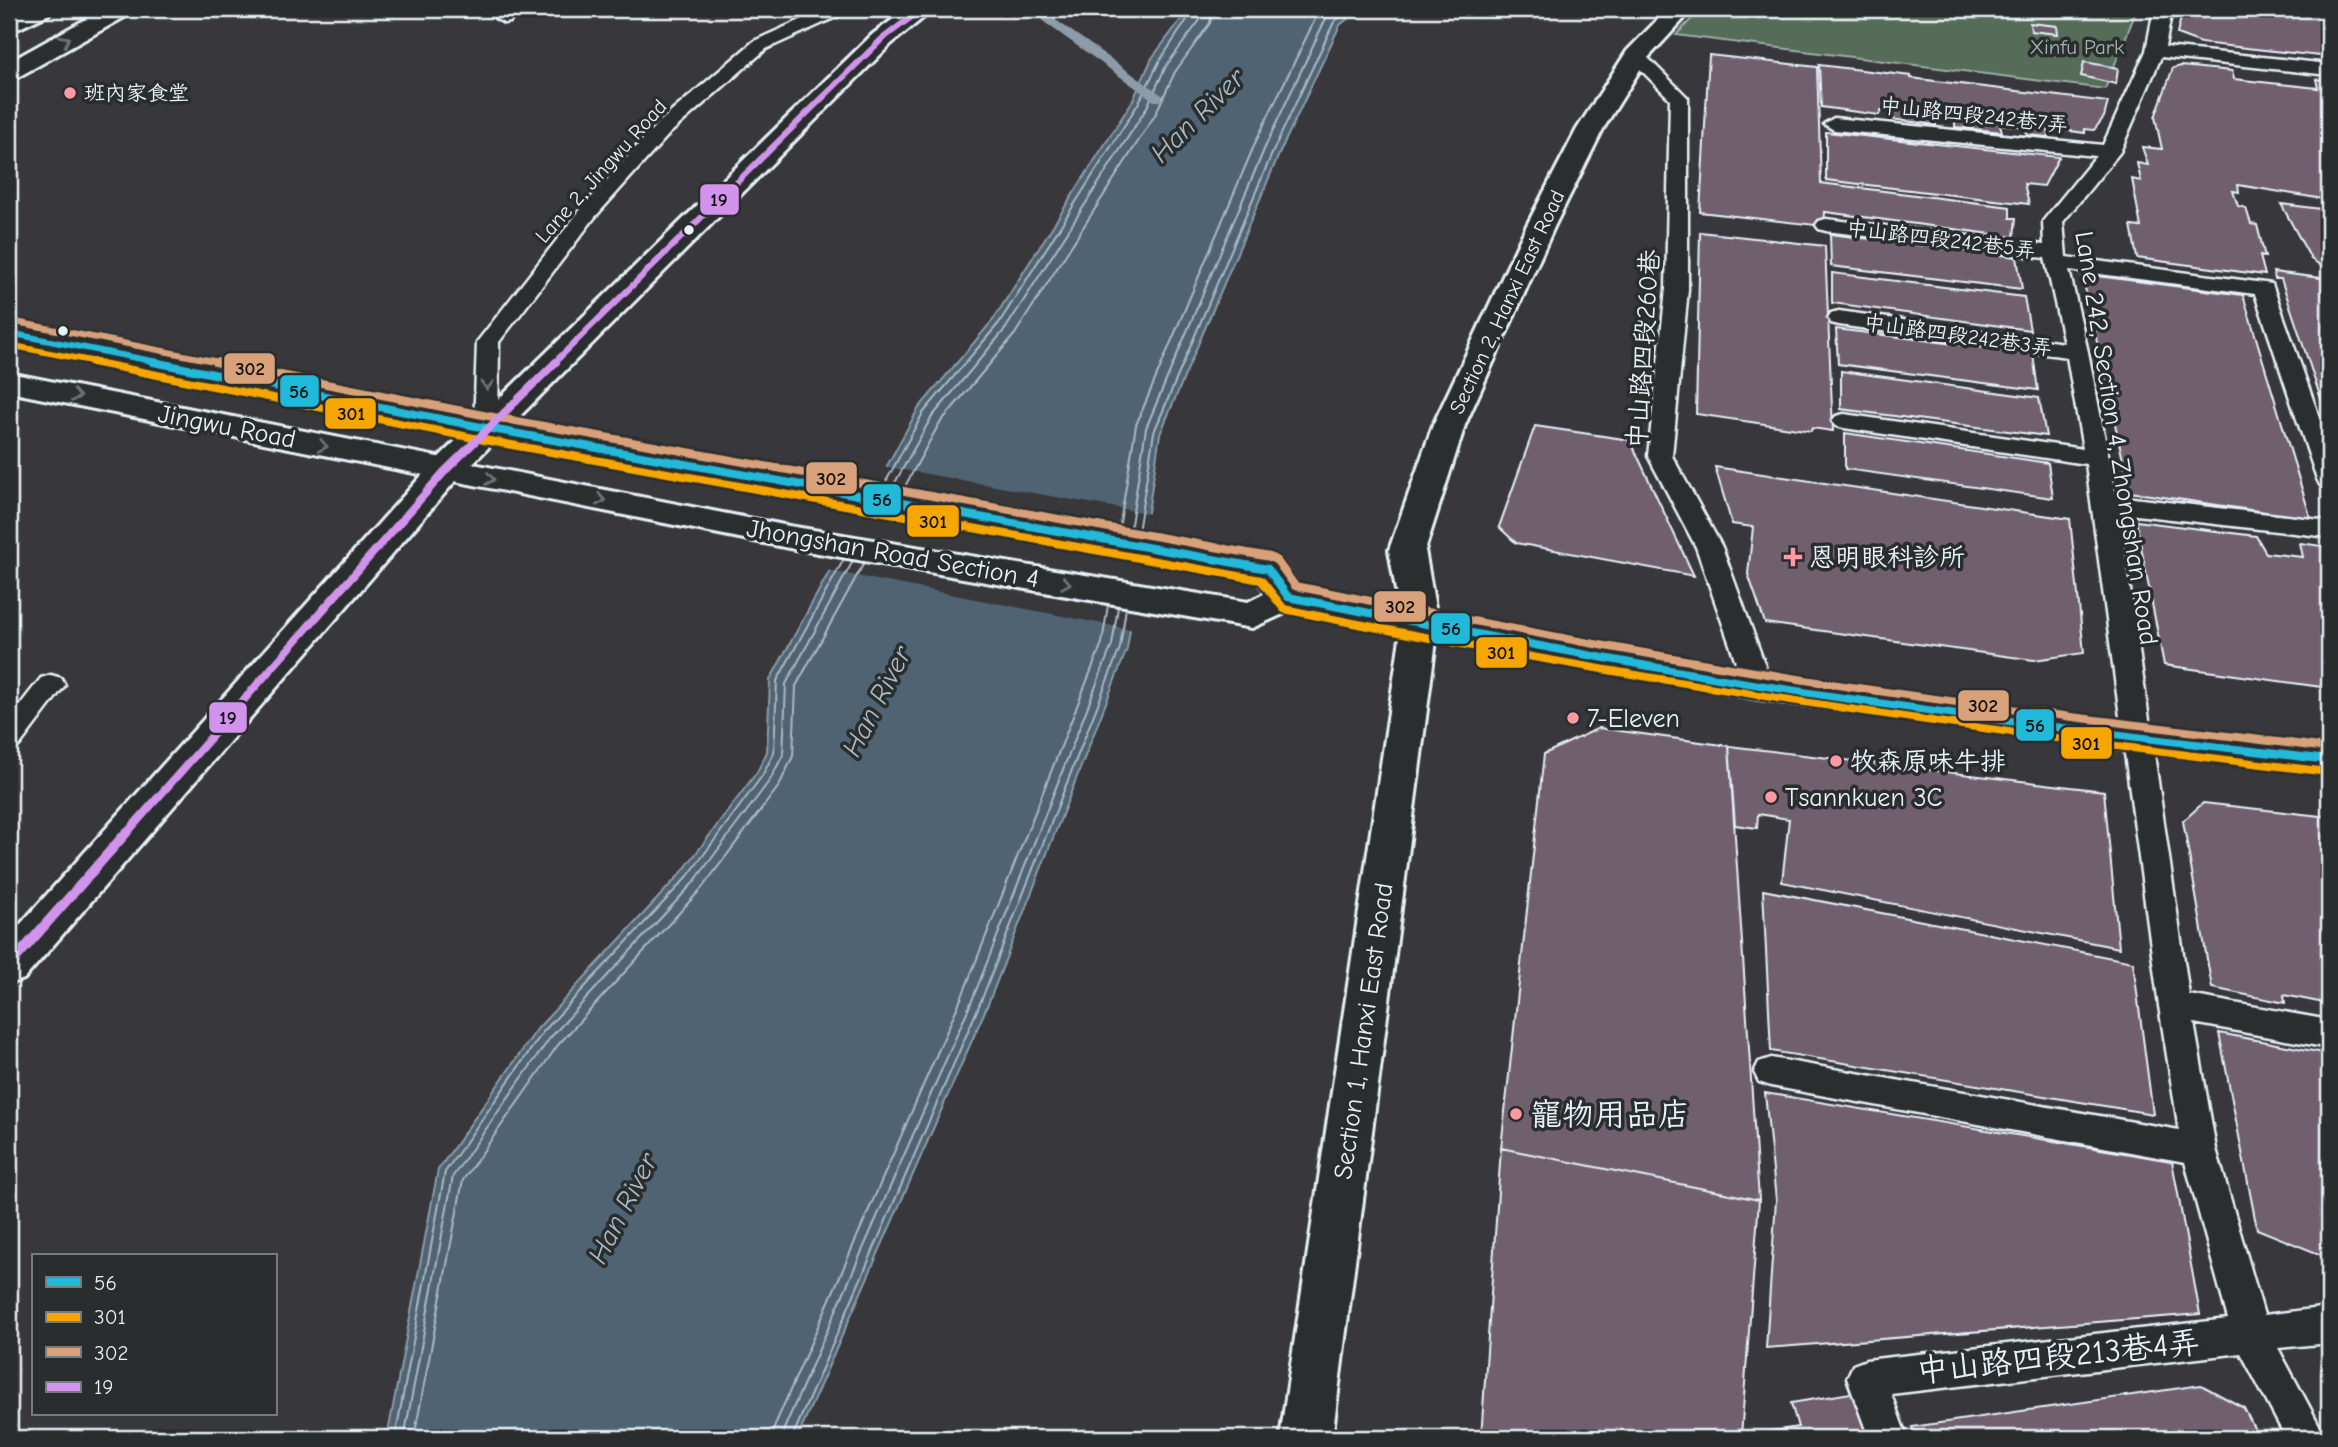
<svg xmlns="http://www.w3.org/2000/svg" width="2338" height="1447" font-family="'Comic Neue','LXGW WenKai TC',sans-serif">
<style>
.green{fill:#556c59;stroke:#9eaea8;stroke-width:2}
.water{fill:#506473;stroke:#8d9ca8;stroke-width:2}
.pier{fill:#38373b}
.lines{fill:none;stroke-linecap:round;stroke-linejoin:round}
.shore{stroke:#abb9c3;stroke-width:2}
.stream{fill:#8d9ca8;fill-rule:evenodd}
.building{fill:#6f616e;stroke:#e8f1f8;stroke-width:2}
.lane-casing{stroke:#e8f1f8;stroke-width:5}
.street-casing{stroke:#e8f1f8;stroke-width:6}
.secondary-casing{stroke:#e8f1f8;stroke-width:6}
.lane{fill:#2a2d2e;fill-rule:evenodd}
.street{fill:#2a2d2e;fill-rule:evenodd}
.secondary{fill:#2a2d2e;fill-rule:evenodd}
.bus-1-far1-casing{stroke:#2a2d2e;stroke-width:10}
.bus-1-casing{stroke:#2a2d2e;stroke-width:13}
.bus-2-far1-casing{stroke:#2a2d2e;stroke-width:10}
.bus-2-casing{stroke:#2a2d2e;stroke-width:13}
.bus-3-far1-casing{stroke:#2a2d2e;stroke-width:10}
.bus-3-casing{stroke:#2a2d2e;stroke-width:13}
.bus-4-far2-casing{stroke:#2a2d2e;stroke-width:10}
.bus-4-far1-casing{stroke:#2a2d2e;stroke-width:13}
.bus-4-casing{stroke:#2a2d2e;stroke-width:16}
.bus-1-far1{stroke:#20b9da;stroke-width:6}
.bus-1{stroke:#20b9da;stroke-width:8}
.bus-2-far1{stroke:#f7a600;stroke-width:6}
.bus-2{stroke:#f7a600;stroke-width:8}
.bus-3-far1{stroke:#d9a179;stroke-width:6}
.bus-3{stroke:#d9a179;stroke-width:8}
.bus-4-far2{stroke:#d193ec;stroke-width:6}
.bus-4-far1{stroke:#d193ec;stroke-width:8}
.bus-4{stroke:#d193ec;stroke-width:10}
.oneway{stroke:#6c7275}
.poi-dot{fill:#ff9aa2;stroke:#2a2d2e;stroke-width:2.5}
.bus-dot{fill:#e8f1f8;stroke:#2a2d2e;stroke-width:2.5}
.labels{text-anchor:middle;stroke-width:7;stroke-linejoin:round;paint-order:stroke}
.far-park-label{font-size:21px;fill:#a6b5b0;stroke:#2a2d2e}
.far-poi-label{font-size:21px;fill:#e8f1f8;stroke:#2a2d2e;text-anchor:start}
.far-street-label{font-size:21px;fill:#e8f1f8;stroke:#2a2d2e}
.street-label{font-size:26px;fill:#e8f1f8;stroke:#2a2d2e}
.poi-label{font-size:26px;fill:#e8f1f8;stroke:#2a2d2e;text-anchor:start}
.water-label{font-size:28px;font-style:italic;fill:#abb9c3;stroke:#2a2d2e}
.near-poi-label{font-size:32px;fill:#e8f1f8;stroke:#2a2d2e;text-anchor:start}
.near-street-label{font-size:32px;fill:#e8f1f8;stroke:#2a2d2e}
.line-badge{stroke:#2a2d2e;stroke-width:2.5}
.pale-badge-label{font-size:19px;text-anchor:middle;font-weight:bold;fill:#111}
</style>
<rect width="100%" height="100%" fill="#38373b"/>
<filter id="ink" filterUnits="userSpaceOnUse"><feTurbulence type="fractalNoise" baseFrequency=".0143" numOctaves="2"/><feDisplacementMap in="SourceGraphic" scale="14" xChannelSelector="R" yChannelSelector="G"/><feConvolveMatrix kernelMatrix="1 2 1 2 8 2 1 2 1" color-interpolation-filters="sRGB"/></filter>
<g filter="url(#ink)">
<path class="green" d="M 1701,9 L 2137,9 L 2105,89 L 1676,35 Z"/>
<path class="water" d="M 1189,9 L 1360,9 L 1340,25 L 1280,152 L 1160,434 L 1127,649 L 988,1004 L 797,1438 L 387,1438 L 438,1170 L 538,1028 L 682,872 L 757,772 L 767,752 L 770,680 L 918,409 L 993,320 L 1133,100 L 1152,58 Z"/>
<path class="pier" d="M 882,466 L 1152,514 L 1134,630 L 826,570 Z"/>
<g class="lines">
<path class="shore" d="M 883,487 L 923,413 L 999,323 L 1138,104 L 1159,62 L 1194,9
M 892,488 L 931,418 L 1006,328 L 1146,109 L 1166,66 L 1200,20 L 1202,9
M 903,490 L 939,424 L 1015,334 L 1155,115 L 1175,72 L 1210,23 L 1213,9
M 1119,529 L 1136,425 L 1256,141 L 1320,9
M 1130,531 L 1146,428 L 1266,145 L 1326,18 L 1335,9
M 1138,532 L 1154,432 L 1274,149 L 1334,22 L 1349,9
M 395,1438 L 445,1172 L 543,1032 L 688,876 L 762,776 L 774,753 L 777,681 L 844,559
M 404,1438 L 453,1176 L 550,1038 L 694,882 L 770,780 L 783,755 L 786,684 L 853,561
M 414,1438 L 463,1180 L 558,1045 L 702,888 L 779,786 L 793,756 L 796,686 L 864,563
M 772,1438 L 775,1425 L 963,994 L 1102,643 L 1108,605
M 783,1438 L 784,1429 L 973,998 L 1112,645 L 1118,607
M 792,1438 L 981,1001 L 1120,648 L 1126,608"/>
<path class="stream" d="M 1038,9 L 1049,9 L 1053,18 L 1162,95 L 1162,101 L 1154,101 L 1044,22 Z"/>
</g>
<path class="building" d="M 2183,9 L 2329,9 L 2329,57 L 2201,43 L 2177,34 Z
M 2030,23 L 2057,26 L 2058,34 L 2031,31 Z
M 1709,55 L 1817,67 L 1821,183 L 2010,207 L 2010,218 L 2016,218 L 2014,237 L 1825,212 L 1824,226 L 1700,212 Z
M 2084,62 L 2118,68 L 2116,84 L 2081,76 Z
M 1819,65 L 1911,76 L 1911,78 L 2108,102 L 2104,117 L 2094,130 L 2085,129 L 2085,133 L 2048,128 L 2049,137 L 2027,135 L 2026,127 L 2000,124 L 2002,132 L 1955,127 L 1955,118 L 1936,116 L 1936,125 L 1890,119 L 1891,111 L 1881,110 L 1879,115 L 1821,107 Z
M 2181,66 L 2232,71 L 2234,79 L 2318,88 L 2316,79 L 2329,81 L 2329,200 L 2238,185 L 2239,192 L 2233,191 L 2238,206 L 2246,208 L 2251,224 L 2257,225 L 2265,257 L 2260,256 L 2265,275 L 2137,258 L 2131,226 L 2141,227 L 2132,179 L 2141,181 L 2137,163 L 2148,165 L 2142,147 L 2162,149 L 2155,117 L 2173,68 Z
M 1826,132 L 2059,157 L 2044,186 L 2024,184 L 2029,204 L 1826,180 Z
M 2281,204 L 2329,210 L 2329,271 L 2311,259 Z
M 1700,232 L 1825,246 L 1833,431 L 1812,428 L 1811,431 L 1696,414 Z
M 1830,234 L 2017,257 L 2022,289 L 1831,266 Z
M 2273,272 L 2329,279 L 2329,423 L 2281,279 L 2275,279 Z
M 1832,273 L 2024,297 L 2030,330 L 1832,303 Z
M 2082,274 L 2243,295 L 2311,519 L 2130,492 Z
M 1836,329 L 2033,354 L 2038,390 L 1838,364 Z
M 1841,371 L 2039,398 L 2046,436 L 1841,409 Z
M 1535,426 L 1630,440 L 1694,576 L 1516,543 L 1499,527 Z
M 1845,433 L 2048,463 L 2053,498 L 1845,469 Z
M 1715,467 L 2070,519 L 2084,653 L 2034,660 L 1765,623 L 1748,574 L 1753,527 L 1732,524 Z
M 2136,521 L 2256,536 L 2266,553 L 2303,557 L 2300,543 L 2329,547 L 2329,688 L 2164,665 Z
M 1599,728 L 1729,746 L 1759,1200 L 1501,1148 L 1544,754 Z
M 1729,746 L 2104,791 L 2119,948 L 1782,882 L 1789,819 L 1758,814 L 1757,828 L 1735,825 Z
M 2203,803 L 2329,817 L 2329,1004 L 2284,995 L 2285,1003 L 2212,988 L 2183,821 Z
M 1763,890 L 2133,962 L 2153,1114 L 1771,1051 Z
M 2219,1033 L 2329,1054 L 2329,1258 L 2257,1229 Z
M 1765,1093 L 2172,1161 L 2200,1314 L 1766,1348 L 1776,1200 Z
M 1501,1148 L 1759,1200 L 1741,1436 L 1798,1427 L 1791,1403 L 1856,1392 L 1873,1438 L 1481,1438 Z
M 2201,1385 L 2244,1408 L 2259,1438 L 1916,1438 L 1912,1427 Z"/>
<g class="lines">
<defs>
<path id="lane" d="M 501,9 L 519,9 L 510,22 L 504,23 L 495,18 Z
M 825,9 L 848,9 L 845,13 L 766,49 L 670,133 L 595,217 L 499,342 L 498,428 L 494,433 L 486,435 L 478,433 L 474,428 L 477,342 L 581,209 L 656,125 L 754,41 Z
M 2154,9 L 2172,9 L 2165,47 L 2329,64 L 2329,75 L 2161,57 L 2120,152 L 2063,222 L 2066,257 L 2272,284 L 2329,445 L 2329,487 L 2320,485 L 2317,479 L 2255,294 L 2069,270 L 2088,352 L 2116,496 L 2329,521 L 2329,537 L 2119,513 L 2189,995 L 2329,1020 L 2329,1048 L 2194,1023 L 2216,1149 L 2264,1315 L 2329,1307 L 2329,1343 L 2278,1348 L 2326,1438 L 2286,1438 L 2241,1353 L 1891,1394 L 1907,1438 L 1869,1438 L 1847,1378 L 1853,1365 L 1866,1360 L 2228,1319 L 2185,1162 L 1771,1086 L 1759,1082 L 1754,1072 L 1759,1062 L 1771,1058 L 2179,1130 L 2159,1006 L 2086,464 L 1844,428 L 1836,426 L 1832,421 L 1836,416 L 1844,414 L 2083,449 L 2067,357 L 1839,325 L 1831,323 L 1828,318 L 1831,313 L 1839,311 L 2064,343 L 2045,258 L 1826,231 L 1819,229 L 1816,225 L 1819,221 L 1826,219 L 2044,245 L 2043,221 L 2096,156 L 1834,130 L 1824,124 L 1834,118 L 2103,145 L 2146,51 Z
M 1636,51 L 1642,52 L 1688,98 L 1688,289 L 1672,456 L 1722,547 L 1772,685 L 1768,692 L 1758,695 L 1748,692 L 1744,685 L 1696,547 L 1648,456 L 1666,289 L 1670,99 L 1627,56 Z
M 51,675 L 61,678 L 65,685 L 19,746 L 9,749 L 9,719 L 41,678 Z"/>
<path id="street" d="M 907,9 L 934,9 L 891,44 L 457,479 L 24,979 L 9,984 L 9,937 L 433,463 L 873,34 Z
M 1668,9 L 1693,9 L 1646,60 L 1603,129 L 1554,227 L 1465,425 L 1425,550 L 1438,625 L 1332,1438 L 1280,1438 L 1402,625 L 1389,550 L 1433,425 L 1526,227 L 1577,129 L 1627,51 Z"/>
<path id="secondary" d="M 22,9 L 52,9 L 49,14 L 9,33 L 9,16 Z
M 104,9 L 133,9 L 130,14 L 18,77 L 9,80 L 9,62 Z
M 9,324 L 486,418 L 1268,557 L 1281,561 L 1300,587 C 1640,658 1984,707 2329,745 L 2329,775 L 2136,752 L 1758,699 L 1420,638 L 1292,610 L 1252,628 L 789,548 L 9,392 L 9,373 L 789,526 L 1248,602 L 1266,593 L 1256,579 L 486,438 L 9,342 Z"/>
</defs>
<use href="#lane" class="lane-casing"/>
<use href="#street" class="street-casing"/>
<use href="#secondary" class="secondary-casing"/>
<use href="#lane" class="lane"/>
<use href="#street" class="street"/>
<use href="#secondary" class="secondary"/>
<defs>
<path id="bus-1-far1" d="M 9,333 L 162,363"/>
<path id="bus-1" d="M 153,362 L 486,428 L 1268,569 L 1288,597 C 1468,632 1648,669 1830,696 C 1996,721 2162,740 2329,760"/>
<path id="bus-2-far1" d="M 9,345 L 101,363"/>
<path id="bus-2" d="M 92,362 L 484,440 L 1261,580 L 1284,609 C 1630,681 1978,731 2328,772"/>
<path id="bus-3-far1" d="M 11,321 L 224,363"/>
<path id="bus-3" d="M 215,362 L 488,416 L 1270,557 L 1277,561 L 1295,586 C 1473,621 1651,657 1831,684 C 1996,709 2163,728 2329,748"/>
<path id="bus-4-far2" d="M 554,363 L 882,39 L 922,9"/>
<path id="bus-4-far1" d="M 125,835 L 445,471 L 556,362"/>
<path id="bus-4" d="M 9,966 L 126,833"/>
</defs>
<use href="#bus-1-far1" class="bus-1-far1-casing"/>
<use href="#bus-1" class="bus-1-casing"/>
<use href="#bus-2-far1" class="bus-2-far1-casing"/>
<use href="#bus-2" class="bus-2-casing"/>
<use href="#bus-3-far1" class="bus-3-far1-casing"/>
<use href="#bus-3" class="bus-3-casing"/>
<use href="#bus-4-far2" class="bus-4-far2-casing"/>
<use href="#bus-4-far1" class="bus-4-far1-casing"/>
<use href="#bus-4" class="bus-4-casing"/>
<use href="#bus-1-far1" class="bus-1-far1"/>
<use href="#bus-1" class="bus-1"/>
<use href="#bus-2-far1" class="bus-2-far1"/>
<use href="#bus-2" class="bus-2"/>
<use href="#bus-3-far1" class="bus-3-far1"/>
<use href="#bus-3" class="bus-3"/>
<use href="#bus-4-far2" class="bus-4-far2"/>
<use href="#bus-4-far1" class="bus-4-far1"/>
<use href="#bus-4" class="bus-4"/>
</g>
<defs><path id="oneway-chevron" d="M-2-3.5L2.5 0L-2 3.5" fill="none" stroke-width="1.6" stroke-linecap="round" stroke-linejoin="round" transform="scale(1.75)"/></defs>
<g class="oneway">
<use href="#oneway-chevron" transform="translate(65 40) rotate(-29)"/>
<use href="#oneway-chevron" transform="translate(487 385) rotate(91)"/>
<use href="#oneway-chevron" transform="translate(76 396) rotate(11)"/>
<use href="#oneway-chevron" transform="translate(323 446) rotate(11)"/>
<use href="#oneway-chevron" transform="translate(490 479) rotate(10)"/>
<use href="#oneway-chevron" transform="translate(601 500) rotate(11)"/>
<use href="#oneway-chevron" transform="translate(1066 583) rotate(10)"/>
</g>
</g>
<g class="poi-dot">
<circle cx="70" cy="93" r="7"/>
<path d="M1789.5 546.5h7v7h7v7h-7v7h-7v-7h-7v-7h7z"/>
<circle cx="1573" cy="718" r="7"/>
<circle cx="1836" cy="761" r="7"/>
<circle cx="1771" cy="797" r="7"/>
<circle cx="1516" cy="1114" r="7"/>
</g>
<g class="bus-dot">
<circle cx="689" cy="230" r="6"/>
<circle cx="63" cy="331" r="6"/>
</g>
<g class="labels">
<g class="far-park-label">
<text x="2077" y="54">Xinfu Park</text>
</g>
<g class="far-poi-label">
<text x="84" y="100">班內家食堂</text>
</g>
<g class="far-street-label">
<text transform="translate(1974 115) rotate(6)" y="7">中山路四段242巷7弄</text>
<text transform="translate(601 171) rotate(-48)" y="7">Lane 2, Jingwu Road</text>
<text transform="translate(1941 239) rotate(7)" y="7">中山路四段242巷5弄</text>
<text transform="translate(1507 302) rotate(-65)" y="7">Section 2, Hanxi East Road</text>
<text transform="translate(1958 335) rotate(8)" y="7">中山路四段242巷3弄</text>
</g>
<g class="street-label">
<text transform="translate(1643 349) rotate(-86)" y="9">中山路四段260巷</text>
<text transform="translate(227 426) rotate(11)" y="9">Jingwu Road</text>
<text transform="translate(2117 438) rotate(81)" y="9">Lane 242, Section 4, Zhongshan Road</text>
<text transform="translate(893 553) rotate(10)" y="9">Jhongshan Road Section 4</text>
<text transform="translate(1363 1031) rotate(-82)" y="9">Section 1, Hanxi East Road</text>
</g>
<g class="poi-label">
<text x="1809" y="566">恩明眼科診所</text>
<text x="1587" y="727">7-Eleven</text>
<text x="1850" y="770">牧森原味牛排</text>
<text x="1785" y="806">Tsannkuen 3C</text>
</g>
<g class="water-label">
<text transform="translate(1197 115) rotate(-45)" y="10">Han River</text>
<text transform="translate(876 701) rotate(-63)" y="10">Han River</text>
<text transform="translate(622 1208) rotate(-63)" y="10">Han River</text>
</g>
<g class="near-poi-label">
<text x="1530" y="1125">寵物用品店</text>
</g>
<g class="near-street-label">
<text transform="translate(2058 1356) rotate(-6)" y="11">中山路四段213巷4弄</text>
</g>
</g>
<g class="line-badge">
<rect x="699" y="183" width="41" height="33" rx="7" fill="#d193ec"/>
<rect x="223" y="352" width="53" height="33" rx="7" fill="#d9a179"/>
<rect x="279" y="374" width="41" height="34" rx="7" fill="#20b9da"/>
<rect x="324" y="397" width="53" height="33" rx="7" fill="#f7a600"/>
<rect x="805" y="461" width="53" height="34" rx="7" fill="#d9a179"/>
<rect x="862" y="483" width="40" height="33" rx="7" fill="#20b9da"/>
<rect x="906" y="504" width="54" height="34" rx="7" fill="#f7a600"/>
<rect x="1373" y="590" width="54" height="33" rx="7" fill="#d9a179"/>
<rect x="1430" y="612" width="41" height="33" rx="7" fill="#20b9da"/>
<rect x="1475" y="636" width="53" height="33" rx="7" fill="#f7a600"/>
<rect x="1957" y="689" width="53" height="33" rx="7" fill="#d9a179"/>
<rect x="208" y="701" width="40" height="33" rx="7" fill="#d193ec"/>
<rect x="2015" y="708" width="40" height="34" rx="7" fill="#20b9da"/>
<rect x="2060" y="726" width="53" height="34" rx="7" fill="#f7a600"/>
</g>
<g class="pale-badge-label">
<text x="719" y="206">19</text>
<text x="250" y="375">302</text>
<text x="299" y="398">56</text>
<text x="351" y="420">301</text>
<text x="831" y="485">302</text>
<text x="882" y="506">56</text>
<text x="933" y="528">301</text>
<text x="1400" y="613">302</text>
<text x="1451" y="635">56</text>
<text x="1501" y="659">301</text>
<text x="1983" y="712">302</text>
<text x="228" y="724">19</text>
<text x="2035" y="732">56</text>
<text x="2086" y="750">301</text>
</g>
<rect width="2338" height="1447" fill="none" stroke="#2a2d2e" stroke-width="35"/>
<rect x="18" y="18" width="2303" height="1412" fill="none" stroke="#e8f1f8" stroke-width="2.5" filter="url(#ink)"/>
<rect x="32" y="1254" width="245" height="161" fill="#2a2d2e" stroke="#767b7f" stroke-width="2"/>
<rect x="46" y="1277" width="35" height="10" fill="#20b9da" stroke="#767b7f" stroke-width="2"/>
<text x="94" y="1290" font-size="21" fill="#e8f1f8">56</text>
<rect x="46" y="1312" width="35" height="10" fill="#f7a600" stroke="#767b7f" stroke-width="2"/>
<text x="94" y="1324" font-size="21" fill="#e8f1f8">301</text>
<rect x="46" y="1347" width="35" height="10" fill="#d9a179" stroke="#767b7f" stroke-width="2"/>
<text x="94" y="1360" font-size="21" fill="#e8f1f8">302</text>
<rect x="46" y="1382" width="35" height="10" fill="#d193ec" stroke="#767b7f" stroke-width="2"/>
<text x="94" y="1394" font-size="21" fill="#e8f1f8">19</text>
</svg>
